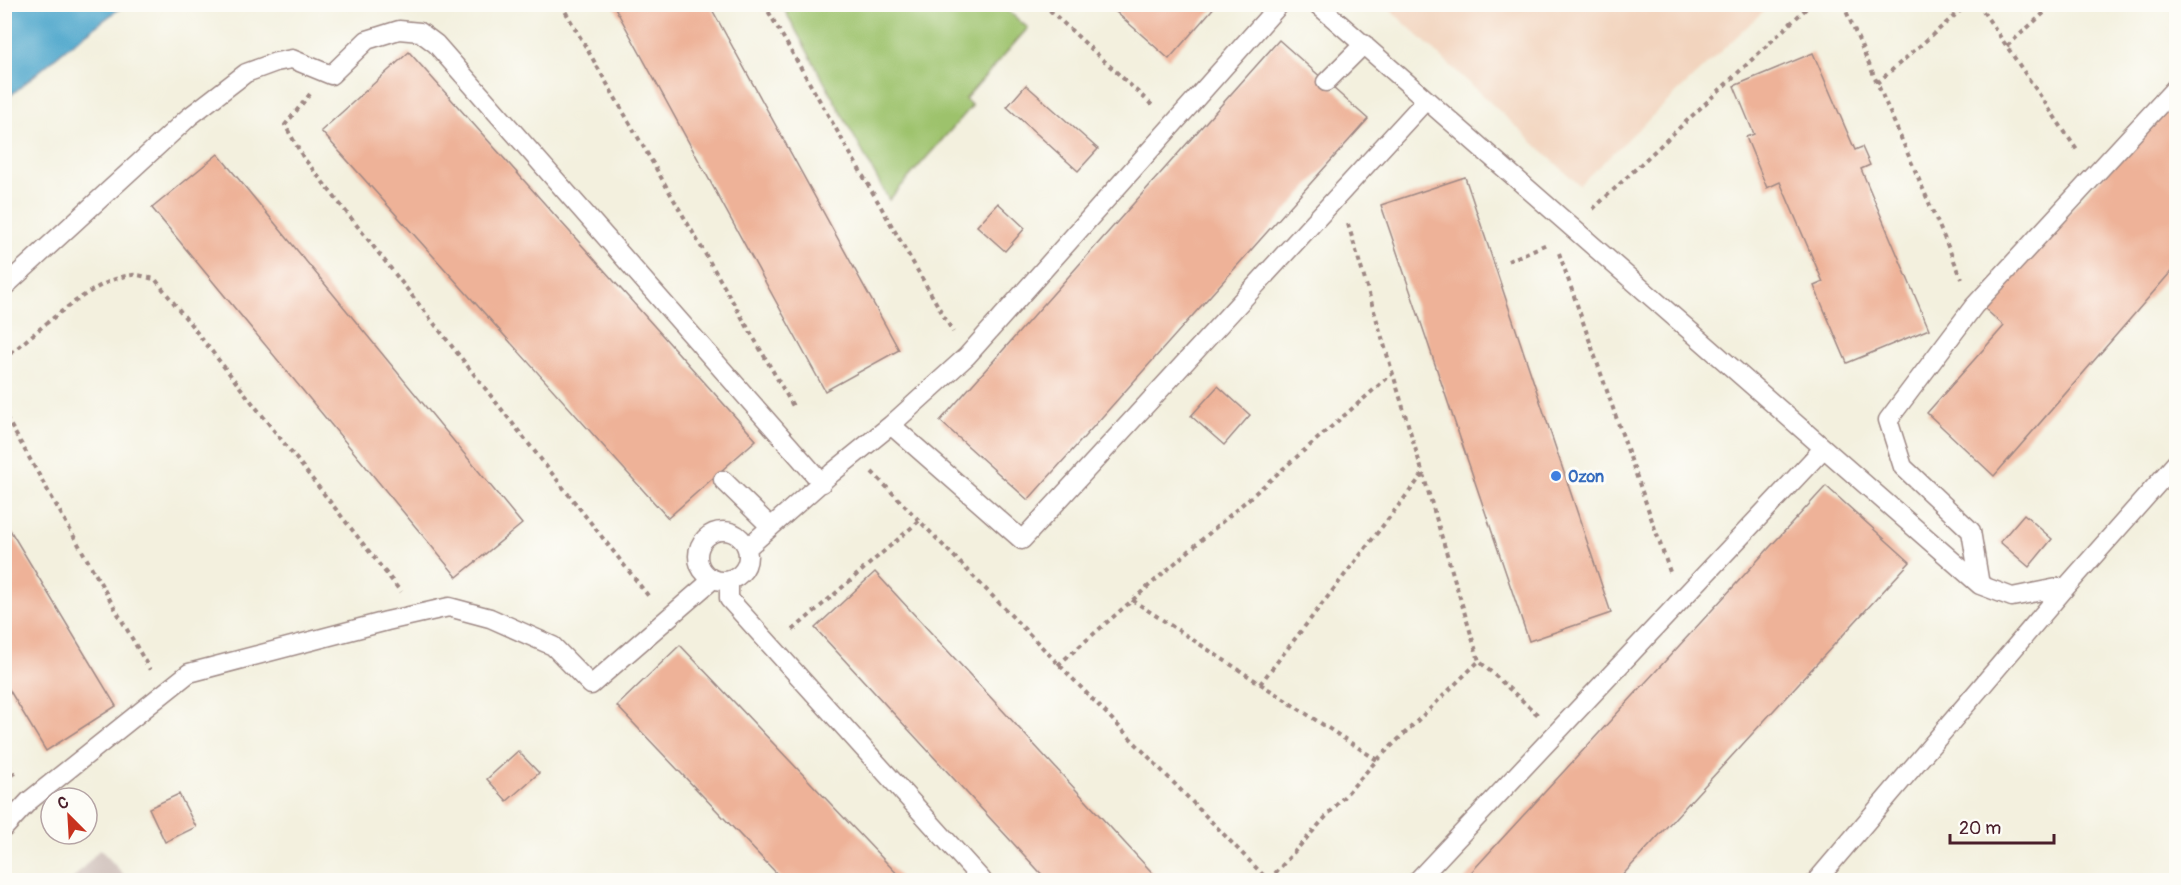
<svg xmlns="http://www.w3.org/2000/svg" width="2181" height="885" font-family="Pangolin,sans-serif">
<style>
.built{fill:#f2d4be}
.industrial{fill:#cfc0ba}
.green{fill:#9dc26c;stroke:#74704c;stroke-width:1.5}
.water{fill:#4fa7cc;stroke:#4c637c;stroke-width:1.5}
.building{fill:#eeb298}
.lines{fill:none;stroke-linecap:round;stroke-linejoin:round}
.service-casing{stroke:#9e8884;stroke-width:21}
.path{stroke:#9e8884;stroke-width:4;stroke-dasharray:4.5 4.5;stroke-linecap:butt}
.service{stroke:#fff;stroke-width:18}
.shop-dot{fill:#3f7fe0;stroke:#fdfcf7;stroke-width:2}
.labels{text-anchor:middle;stroke-width:6;stroke-linejoin:round;paint-order:stroke}
.shop-label{font-size:16px;font-weight:bold;fill:#366cbe;stroke:#fdfcf7;text-anchor:start}
</style>
<rect width="100%" height="100%" fill="#fdfcf7"/>
<filter id="ink" filterUnits="userSpaceOnUse"><feTurbulence type="fractalNoise" baseFrequency=".0167" numOctaves="2"/><feDisplacementMap in="SourceGraphic" scale="12" xChannelSelector="R" yChannelSelector="G"/><feConvolveMatrix kernelMatrix="1 2 1 2 8 2 1 2 1" color-interpolation-filters="sRGB"/></filter>
<filter id="wash" filterUnits="userSpaceOnUse"><feTurbulence type="fractalNoise" baseFrequency=".008" numOctaves="4" result="noise"/><feDisplacementMap in="SourceGraphic" scale="24" xChannelSelector="R" yChannelSelector="G"/><feGaussianBlur stdDeviation="1.35" result="paint"/><feColorMatrix in="noise" values="0 0 0 0 0 0 0 0 0 0 0 0 0 0 0 0 0 1.4 0 .05"/><feComposite in="paint" operator="in"/></filter>
<g filter="url(#wash)">
<rect width="100%" height="100%" fill="#f3f0de"/>
<path class="built" d="M 1385,5 L 1770,5 L 1579,185 Z"/>
<path class="industrial" d="M 100,849 L 129,880 L 72,880 Z"/>
<path class="green" d="M 782,5 L 1001,5 L 1028,28 L 965,99 L 972,106 L 889,200 Z"/>
<path class="water" d="M 5,4 L 124,4 L 124,5 L 68,47 L 5,100 Z"/>
<g id="blocks">
<path class="building" d="M 613,4 L 709,4 L 899,350 L 825,391 Z
M 1107,4 L 1217,4 L 1169,59 Z
M 1279,40 L 1368,119 L 1028,500 L 940,421 Z
M 409,52 L 756,440 L 668,518 L 321,131 Z
M 1813,53 L 1855,150 L 1862,147 L 1870,165 L 1861,169 L 1929,329 L 1847,363 L 1814,286 L 1823,282 L 1780,182 L 1767,188 L 1746,137 L 1754,134 L 1734,86 Z
M 1026,85 L 1098,149 L 1078,171 L 1007,107 Z
M 2176,97 L 2176,266 L 1994,476 L 1927,413 L 2004,326 L 1983,307 Z
M 218,154 L 522,524 L 457,577 L 152,208 Z
M 1465,177 L 1611,613 L 1529,641 L 1381,205 Z
M 998,203 L 1025,228 L 1005,251 L 977,226 Z
M 1218,386 L 1250,415 L 1224,445 L 1191,416 Z
M 1826,486 L 1910,562 L 1618,880 L 1464,880 Z
M 2024,514 L 2052,539 L 2029,567 L 2000,542 Z
M 4,520 L 116,706 L 46,751 L 4,681 Z
M 875,572 L 1159,880 L 1047,880 L 815,628 Z
M 680,645 L 903,880 L 783,880 L 617,706 Z
M 518,751 L 539,773 L 507,801 L 487,779 Z
M 179,794 L 196,827 L 165,842 L 149,808 Z"/>
</g>
</g>
<g filter="url(#ink)">
<use href="#blocks" fill-opacity="0" stroke="#9e8884" stroke-width="1.5"/>
<g class="lines">
<defs>
<path id="service" d="M 1317,4 L 1980,585 L 2012,597 L 2067,586 L 2176,463
M 1326,82 L 1364,44
M 4,287 L 189,117 L 246,73 L 276,62 L 292,59 L 331,75 L 367,40 L 399,30 L 420,32 L 436,44 L 822,483
M 891,425 L 1022,540 L 1426,100
M 723,480 L 771,527
M698 556a25 25 0 1 1 50 0a25 25 0 1 1-50 0Z
M 747,548 L 832,473 L 891,425 L 967,356 L 1280,4
M 729,581 L 729,599 L 982,880
M 1980,585 L 1971,531 L 1903,467 L 1888,420 L 1974,306 L 2176,87
M 4,828 L 29,801 L 189,673 L 387,621 L 449,607 L 490,618 L 553,646 L 591,685 L 712,580
M 1418,880 L 1823,449
M 1817,880 L 2067,586"/>
</defs>
<use href="#service" class="service-casing"/>
<path class="path" d="M 561,4 L 793,406
M 764,4 L 953,332
M 1043,4 L 1154,107
M 1843,4 L 1962,279
M 1978,4 L 2079,153
M 2007,46 L 2054,4
M 1877,83 L 1968,4
M 310,94 L 285,125 L 303,157 L 650,598
M 1593,209 L 1811,4
M 1348,224 L 1479,661 L 1538,715
M 1559,253 L 1670,572
M 1508,261 L 1549,243
M 4,359 C 36,333 92,279 132,275 C 139,274 148,278 155,279 L 401,592
M 4,409 L 6,417 L 150,670
M 872,472 L 1268,880
M 1132,600 L 1377,760
M 793,630 L 919,521
M 1058,665 L 1393,373
M 1260,684 L 1423,474
M 4,756 L 16,777
M 1269,880 L 1377,760 L 1479,661"/>
<use href="#service" class="service"/>
</g>
</g>
<circle class="shop-dot" cx="1556" cy="476" r="6"/>
<g class="labels">
<g class="shop-label">
<text x="1568" y="482">Ozon</text>
</g>
</g>
<rect width="2181" height="885" fill="none" stroke="#fdfcf7" stroke-width="24"/>
<g transform="translate(69 816) rotate(336)"><circle r="28" fill="#fdfcf7" stroke="#b5a4a5" stroke-width="1.5"/>
<path d="M0-4.5L10 22L0 15L-10 22Z" fill="#c8321e"/>
<text y="-9" font-size="16" font-weight="bold" text-anchor="middle" fill="#4a1f2b">С</text>
</g>
<path d="M1950 834v9h104v-9" fill="none" stroke="#4a1f2b" stroke-width="3"/>
<text x="1959" y="834" font-size="18" fill="#4a1f2b" stroke="#fdfcf7" stroke-width="4.5" paint-order="stroke">20 m</text>
</svg>
